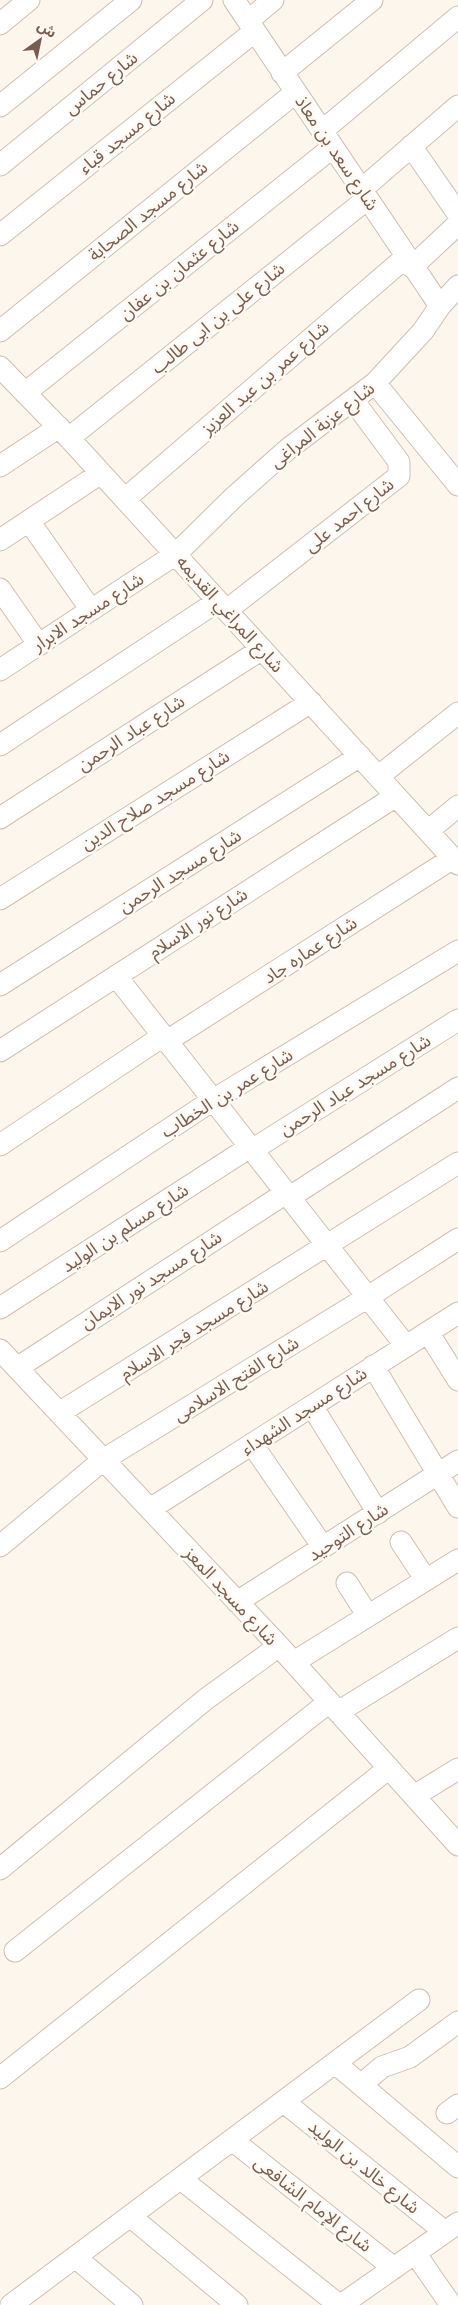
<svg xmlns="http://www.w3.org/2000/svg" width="458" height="2305" font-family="Inter,'Noto Sans Arabic',sans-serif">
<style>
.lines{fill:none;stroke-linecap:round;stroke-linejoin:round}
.street-casing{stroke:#d1beb0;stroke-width:23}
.street{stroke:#fff;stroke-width:21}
.labels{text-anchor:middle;stroke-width:5;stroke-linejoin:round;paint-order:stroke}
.street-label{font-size:18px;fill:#7a5c4d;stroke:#fffaf3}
</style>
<rect width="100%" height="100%" fill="#fdf6ec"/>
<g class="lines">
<defs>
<path id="street" d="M 234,0 L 440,306
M 248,21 L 273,0
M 0,24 L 29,0
M 282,73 L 372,0
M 0,106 L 131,0
M 322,131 L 458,17
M 411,146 L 458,214
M 0,165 L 202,0
M 361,190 L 458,106
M 0,235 L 255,31
M 412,267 L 458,224
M 0,331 L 296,92
M 0,367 L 69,438 L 458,864
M 375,383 L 458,485
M 25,393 L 333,147
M 69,438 L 367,199
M 0,466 L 59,427
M 125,499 L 406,257
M 29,521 L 91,610
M 0,540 L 101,473
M 0,589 L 39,645
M 227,610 L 399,476 L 399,462 L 353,400
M 0,670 L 176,554 L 234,497 L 288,449 L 375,383 L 423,331 L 440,306 L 458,286
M 0,745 L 218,601
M 379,776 L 458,713
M 0,818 L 262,649
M 428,831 L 458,806
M 0,899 L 311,702
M 116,976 L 406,1346
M 0,985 L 360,756
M 167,1041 L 453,858
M 0,1051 L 396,796
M 0,1145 L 163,1036
M 252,1150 L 458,1020
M 290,1197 L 458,1088
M 0,1241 L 213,1100 L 458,951
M 0,1308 L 250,1147
M 428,1332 L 458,1380
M 0,1350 L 279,1646 L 458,1845
M 373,1366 L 458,1507
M 17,1368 L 286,1193
M 312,1406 L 378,1513
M 59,1413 L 458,1163
M 252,1444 L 323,1547
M 150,1509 L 458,1313
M 401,1542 L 426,1580
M 0,1546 L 103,1460 L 368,1297 L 458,1239
M 347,1583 L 368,1616
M 237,1602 L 458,1461
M 294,1662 L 458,1560
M 338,1712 L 458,1638
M 414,1796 L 458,1769
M 0,1869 L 206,1699 L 279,1646
M 15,1951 L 329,1702
M 335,2063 L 458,2167
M 0,2078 L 389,1768
M 361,2085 L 382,2067 L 410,2057 L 458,2022
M 284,2102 L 445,2232
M 447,2113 L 458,2105
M 232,2140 L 394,2268
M 181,2179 L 339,2305
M 130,2216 L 237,2305
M 415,2253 L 451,2305
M 75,2257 L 132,2305
M 11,2305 L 419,2000
M 341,2305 L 458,2223"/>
</defs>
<use href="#street" class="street-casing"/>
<use href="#street" class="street"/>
</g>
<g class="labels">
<g class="street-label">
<text transform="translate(101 83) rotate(-39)" y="6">شارع حماس</text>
<text transform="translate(127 133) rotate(-39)" y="6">شارع مسجد قباء</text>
<text transform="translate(337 153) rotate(56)" y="6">شارع سعد بن معاذ</text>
<text transform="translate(148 211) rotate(-39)" y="6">شارع مسجد الصحابة</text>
<text transform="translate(179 270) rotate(-39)" y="6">شارع عثمان بن عفان</text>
<text transform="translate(218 318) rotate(-39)" y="6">شارع على بن ابى طالب</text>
<text transform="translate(265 378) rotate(-41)" y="6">شارع عمر بن عبد العزيز</text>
<text transform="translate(322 425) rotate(-38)" y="6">شارع عزبة المراغى</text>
<text transform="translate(349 515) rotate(-38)" y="6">شارع احمد على</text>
<text transform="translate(88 612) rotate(-33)" y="6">شارع مسجد الابرار</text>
<text transform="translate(230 614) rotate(48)" y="6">شارع المراغي القديمه</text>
<text transform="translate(131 733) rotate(-33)" y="6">شارع عباد الرحمن</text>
<text transform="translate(155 800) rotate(-32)" y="6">شارع مسجد صلاح الدين</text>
<text transform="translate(180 871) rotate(-32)" y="6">شارع مسجد الرحمن</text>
<text transform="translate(198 923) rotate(-33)" y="6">شارع نور الاسلام</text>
<text transform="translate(310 950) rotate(-33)" y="6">شارع عماره جاد</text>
<text transform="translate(355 1085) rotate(-32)" y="6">شارع مسجد عباد الرحمن</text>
<text transform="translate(227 1093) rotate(-32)" y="6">شارع عمر بن الخطاب</text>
<text transform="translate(125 1228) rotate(-33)" y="6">شارع مسلم بن الوليد</text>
<text transform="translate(151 1280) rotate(-33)" y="6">شارع مسجد نور الايمان</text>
<text transform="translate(194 1330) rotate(-32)" y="6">شارع مسجد فجر الاسلام</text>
<text transform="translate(236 1379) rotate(-32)" y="6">شارع الفتح الاسلامى</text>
<text transform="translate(304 1411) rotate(-33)" y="6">شارع مسجد الشهداء</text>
<text transform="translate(348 1532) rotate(-33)" y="6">شارع التوحيد</text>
<text transform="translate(231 1596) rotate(47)" y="6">شارع مسجد المعز</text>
<text transform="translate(364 2167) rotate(39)" y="6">شارع خالد بن الوليد</text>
<text transform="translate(313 2204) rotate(38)" y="6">شارع الإمام الشافعى</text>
</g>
</g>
<g transform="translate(40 40) rotate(33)" stroke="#fffaf3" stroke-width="4" paint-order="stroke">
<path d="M0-4L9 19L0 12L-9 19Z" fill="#7a5c4d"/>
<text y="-8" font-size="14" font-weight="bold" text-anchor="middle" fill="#7a5c4d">ش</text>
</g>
</svg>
